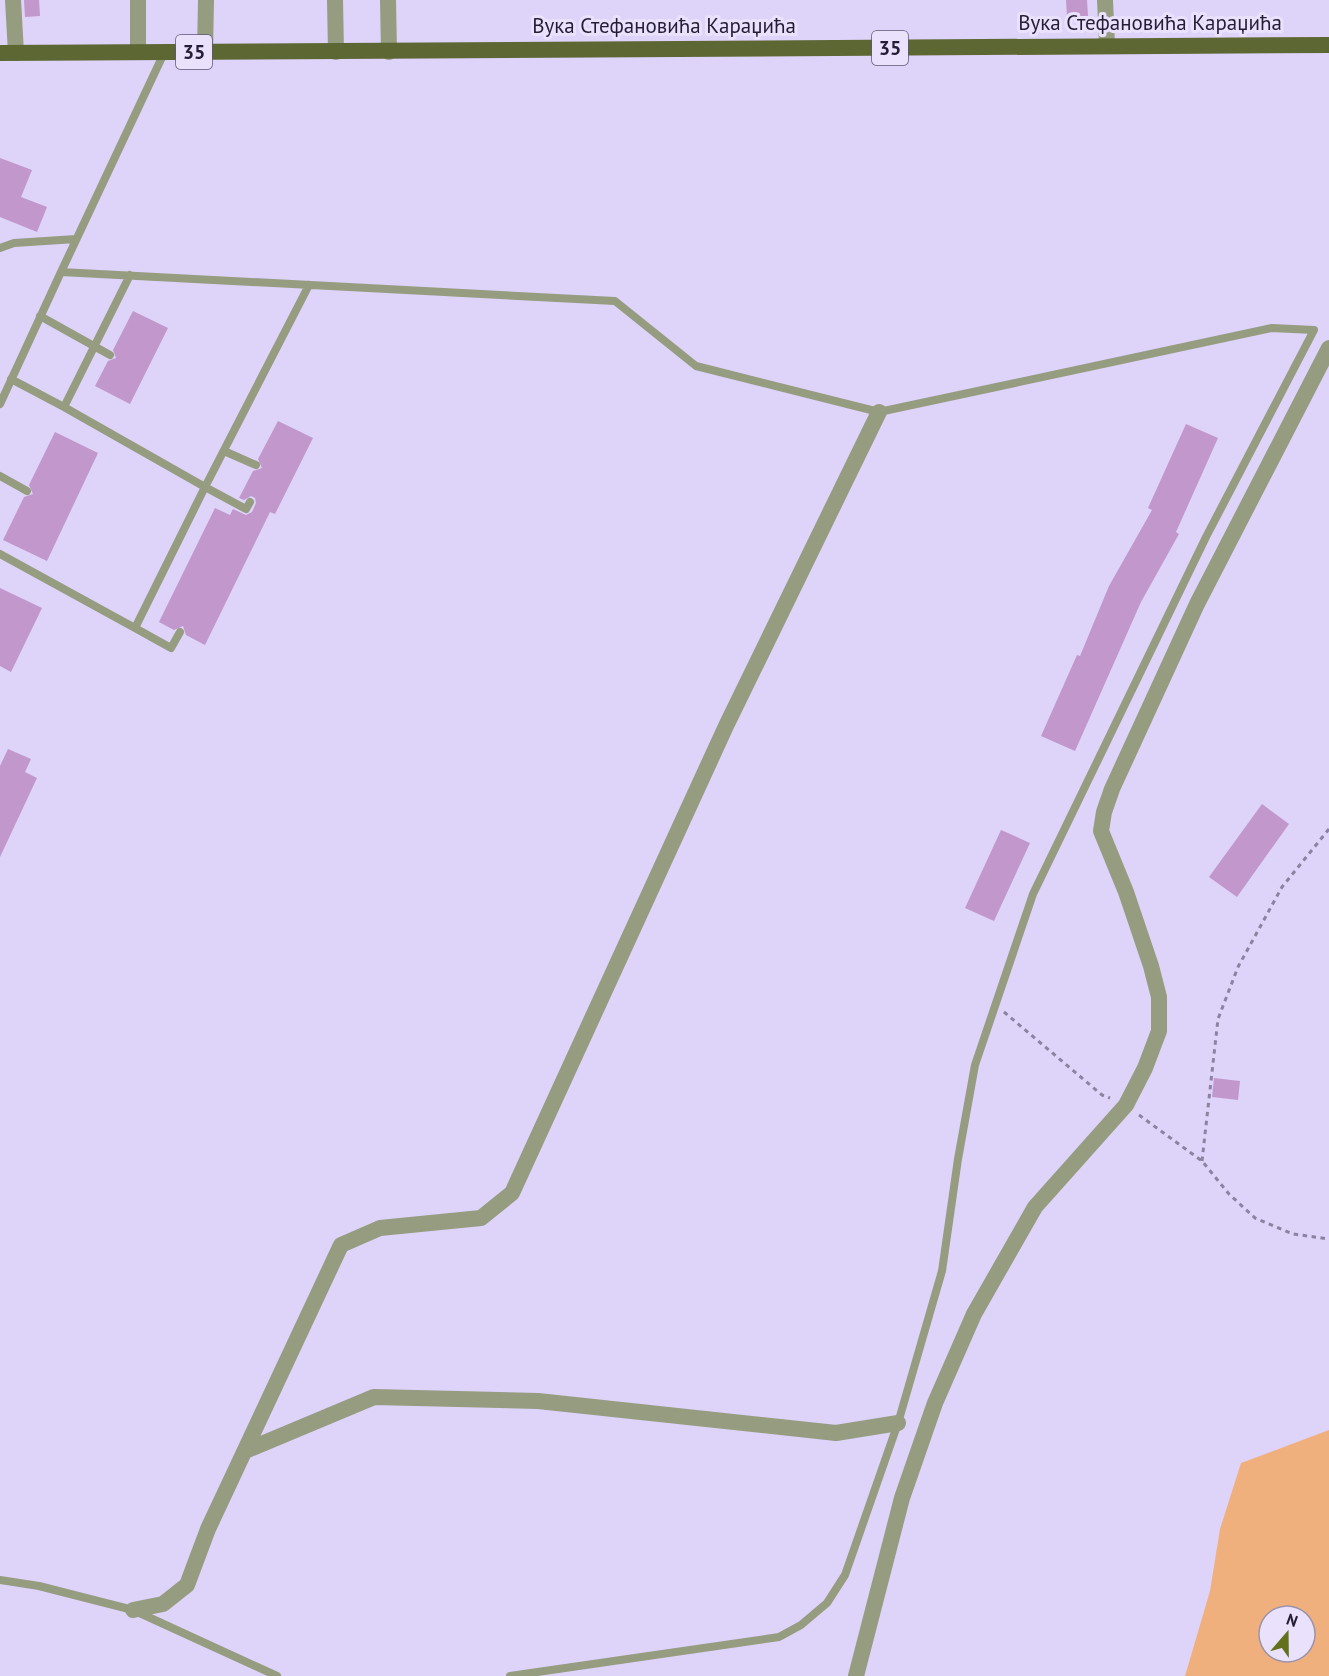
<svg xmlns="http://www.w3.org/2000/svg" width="1329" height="1676" font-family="'PT Sans',sans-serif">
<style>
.green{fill:#f0b07d;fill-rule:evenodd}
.building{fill:#c197cc}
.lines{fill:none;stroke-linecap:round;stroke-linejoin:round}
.path{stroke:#8c82a2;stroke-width:3;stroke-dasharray:4.5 4.5;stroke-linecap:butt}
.service{stroke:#959c80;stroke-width:8}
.minor{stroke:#959c80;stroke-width:16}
.primary{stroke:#5d6734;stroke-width:16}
.labels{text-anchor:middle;stroke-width:6;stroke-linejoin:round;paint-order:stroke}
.shield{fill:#eae2fc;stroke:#605871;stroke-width:1.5}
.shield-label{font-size:20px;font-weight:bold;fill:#251d35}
.street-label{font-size:21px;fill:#251d35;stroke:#eae2fc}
</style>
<rect width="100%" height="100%" fill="#ded3f9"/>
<path class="green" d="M 1329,1430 L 1329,1676 L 1185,1676 L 1210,1591 L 1220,1529 L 1241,1463 ZM 1269,1616 L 1305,1616 L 1305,1652 L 1269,1652 Z"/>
<path class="building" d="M 24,0 L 39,0 L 40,16 L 25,17 Z
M 1066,0 L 1087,0 L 1088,16 L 1067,17 Z
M 0,158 L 32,170 L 21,197 L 47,207 L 37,232 L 0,217 Z
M 133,311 L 168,328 L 130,404 L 95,386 L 108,361 L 116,358 L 113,350 Z
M 278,421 L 313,438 L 275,514 L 270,512 L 205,645 L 186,635 L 183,626 L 174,630 L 159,622 L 215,508 L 230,515 L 233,509 L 246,515 L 252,512 L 256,503 L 255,498 L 251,496 L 244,500 L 239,498 L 253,471 L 262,468 L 258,459 Z
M 1186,424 L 1218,438 L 1176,532 L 1179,534 L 1141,602 L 1075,751 L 1041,736 L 1077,655 L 1080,656 L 1109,586 L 1152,510 L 1148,508 Z
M 55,432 L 98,453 L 47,561 L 3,540 L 24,497 L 33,494 L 29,485 Z
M 0,588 L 42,608 L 11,672 L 0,666 Z
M 8,749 L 31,759 L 25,772 L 37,778 L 0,857 L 0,766 Z
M 1262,804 L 1289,824 L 1237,897 L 1209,877 Z
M 1001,830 L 1030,843 L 994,921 L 965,908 Z
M 1214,1078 L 1240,1081 L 1238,1100 L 1212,1097 Z"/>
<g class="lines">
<path class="path" d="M 1004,1012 L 1102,1095 L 1110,1098
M 1139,1115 L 1202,1161 L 1229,1194 L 1255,1218 L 1293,1234 L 1329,1239
M 1202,1161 L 1218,1019 L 1238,967 L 1282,887 L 1329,829"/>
<path class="service" d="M 164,53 L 61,272 L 615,301 L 696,366 L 879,412 L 1272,328 L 1314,330 L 1206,537 L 1033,894 L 975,1065 L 958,1159 L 942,1271 L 898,1423 L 845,1575 L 827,1603 L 801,1625 L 779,1637 L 510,1676
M 0,248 L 14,243 L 76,239
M 130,275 L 64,407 L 205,487 L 309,285
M 40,316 L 110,355
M 11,379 L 64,407
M 0,404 L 61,272
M 224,451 L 256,465
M 0,476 L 27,491
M 0,554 L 135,628 L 205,487 L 246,509 L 250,502
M 135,628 L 171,648 L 180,632
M 0,1580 L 39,1586 L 133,1610 L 277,1676"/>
<path class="minor" d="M 13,0 L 16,53
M 138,0 L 138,52
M 335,0 L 336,52
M 388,0 L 389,52
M 1105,0 L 1107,45
M 205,52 L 206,0
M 245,1451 L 374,1397 L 538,1401 L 836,1433 L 898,1423
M 133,1610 L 163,1604 L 187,1585 L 208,1529 L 341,1245 L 380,1228 L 481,1218 L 512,1193 L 726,726 L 879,412
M 856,1676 L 902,1498 L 935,1403 L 974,1314 L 1035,1207 L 1126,1105 L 1145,1068 L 1159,1031 L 1159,997 L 1151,966 L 1126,892 L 1101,831 L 1104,812 L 1112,789 L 1197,604 L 1329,348"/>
<path class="primary" d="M 0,53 L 1329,45"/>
</g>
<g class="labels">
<g class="shield">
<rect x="872" y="31" width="36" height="34" rx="4.5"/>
<rect x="176" y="35" width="36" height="34" rx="4.5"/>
</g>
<g class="shield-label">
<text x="890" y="55">35</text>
<text x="194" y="59">35</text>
</g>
<g class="street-label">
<text x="1150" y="30">Вука Стефановића Караџића</text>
<text x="664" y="33">Вука Стефановића Караџића</text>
</g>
</g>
<g transform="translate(1287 1634) rotate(20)"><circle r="28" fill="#eae2fc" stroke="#9b93ac" stroke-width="1.5"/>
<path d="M0-4.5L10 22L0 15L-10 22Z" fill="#63711d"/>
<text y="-9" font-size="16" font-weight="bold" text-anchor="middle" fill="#251d35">N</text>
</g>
</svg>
